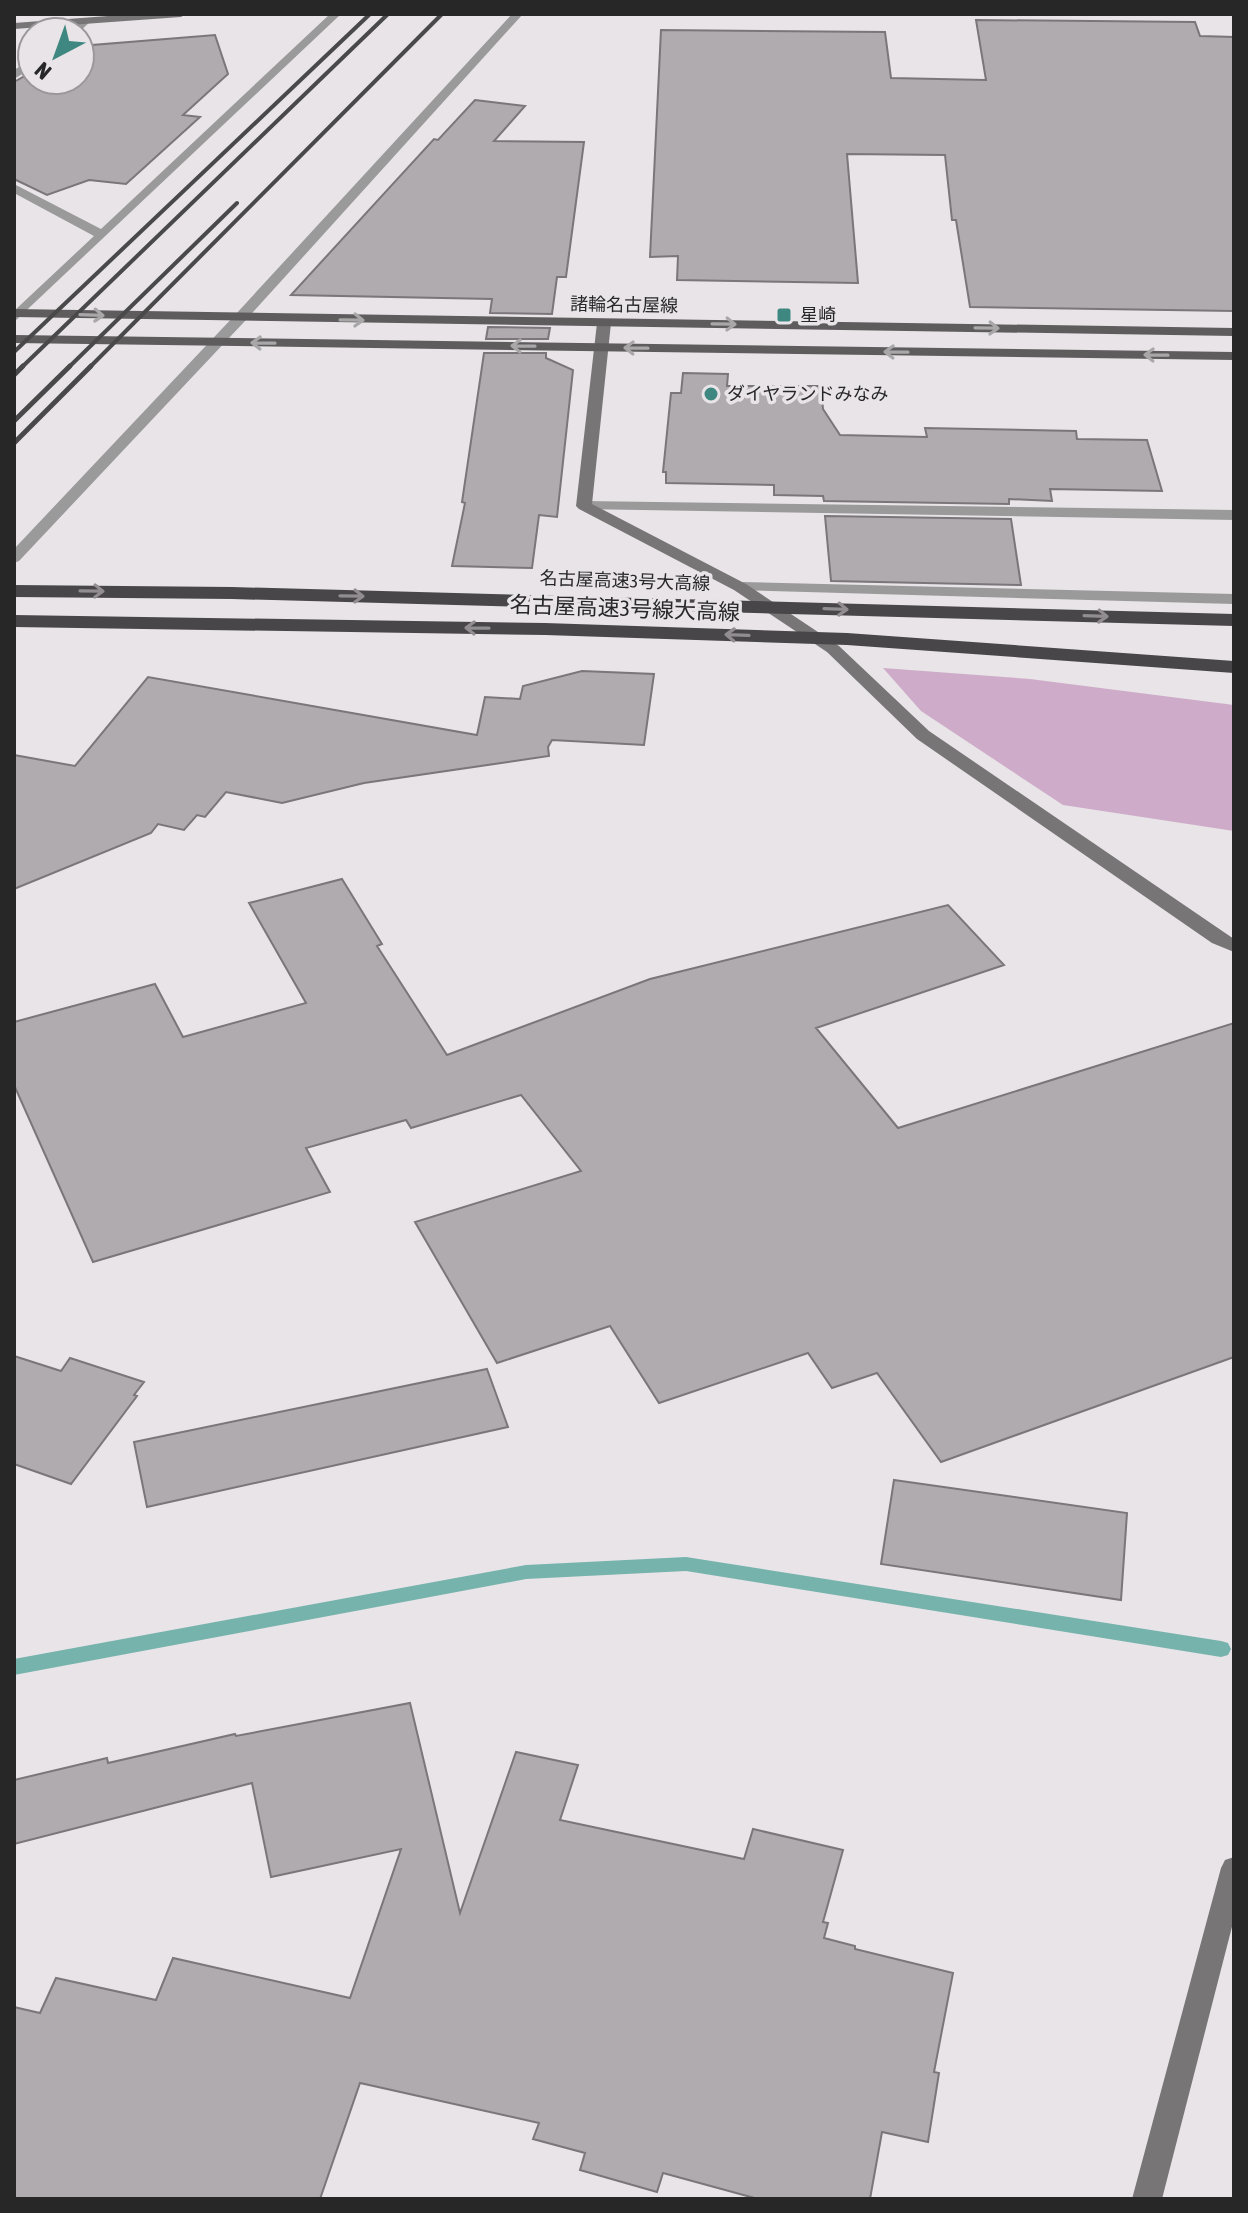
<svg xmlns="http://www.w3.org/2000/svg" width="1248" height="2213" font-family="'Asap Condensed','Noto Sans JP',sans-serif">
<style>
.green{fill:#ceacc9}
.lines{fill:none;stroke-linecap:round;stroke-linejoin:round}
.stream{fill:#77b3ad;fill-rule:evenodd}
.building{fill:#afabae;stroke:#7a7679;stroke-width:2}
.street{fill:#9b9a9b;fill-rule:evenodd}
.secondary{fill:#787577;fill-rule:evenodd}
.primary{fill:#5f5c5e;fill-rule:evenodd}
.highway{fill:#494649;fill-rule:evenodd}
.rail-far1{stroke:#4a494a;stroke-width:4}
.rail{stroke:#4a494a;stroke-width:5}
.oneway{stroke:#aaa7a9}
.oneway2{stroke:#918d90}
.poi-dot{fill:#3f8781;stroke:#e8e4e7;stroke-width:3}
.labels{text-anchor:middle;stroke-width:7;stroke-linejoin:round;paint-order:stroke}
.far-street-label{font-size:18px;fill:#282728;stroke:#e8e4e7}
.far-poi-label{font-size:18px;fill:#282728;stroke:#e8e4e7;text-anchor:start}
.street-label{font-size:22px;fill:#282728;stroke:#e8e4e7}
</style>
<rect width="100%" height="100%" fill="#e8e4e7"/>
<path class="green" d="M 883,668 L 1030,679 L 1234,705 L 1234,831 L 1063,805 L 921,711 Z"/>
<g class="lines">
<path class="stream" d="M 686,1557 L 1221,1641 L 1228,1643 L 1231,1649 L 1228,1655 L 1221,1657 L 686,1571 L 526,1579 L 14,1675 L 14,1659 L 526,1565 Z"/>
</g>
<path class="building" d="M 976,20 L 1195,22 L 1200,36 L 1234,37 L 1234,311 L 970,307 L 956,220 L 952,220 L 945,155 L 847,154 L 858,283 L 677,280 L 678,256 L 650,257 L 661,30 L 885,32 L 891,78 L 986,80 Z
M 215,35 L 228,74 L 183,115 L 200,117 L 126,184 L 89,180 L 47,195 L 14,179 L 14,82 L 32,72 L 32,80 L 80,80 L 80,46 Z
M 475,100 L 525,106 L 494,141 L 584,142 L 566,277 L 557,277 L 552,314 L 490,313 L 492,299 L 291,295 L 434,139 L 438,140 Z
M 488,327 L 550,328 L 548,339 L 486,339 Z
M 484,353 L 546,353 L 546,358 L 573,370 L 557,517 L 539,515 L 532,568 L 452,566 L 465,503 L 462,502 Z
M 683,373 L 728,374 L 727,386 L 821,386 L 823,409 L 840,435 L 927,437 L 925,428 L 1076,431 L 1077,439 L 1147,440 L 1162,491 L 1050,489 L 1052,501 L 1009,499 L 1009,504 L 824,501 L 823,496 L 774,495 L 774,485 L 666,483 L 666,472 L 663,472 L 671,393 L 681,393 Z
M 825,516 L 1011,519 L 1021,585 L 831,581 Z
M 582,671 L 654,674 L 644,745 L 552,740 L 548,747 L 549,756 L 364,783 L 282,803 L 226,792 L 205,817 L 197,815 L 184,830 L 158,824 L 151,833 L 14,889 L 14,755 L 75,766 L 148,677 L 477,735 L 485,697 L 520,699 L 523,686 Z
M 342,879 L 382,944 L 377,946 L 447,1055 L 650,979 L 948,905 L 1004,965 L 816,1028 L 898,1128 L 1234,1023 L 1234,1357 L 941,1462 L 877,1373 L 832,1388 L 808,1353 L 659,1403 L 610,1326 L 497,1363 L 415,1222 L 581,1171 L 521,1095 L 411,1128 L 406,1120 L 306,1148 L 330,1192 L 93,1262 L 14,1085 L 14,1022 L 155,984 L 183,1037 L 306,1003 L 249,903 Z
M 14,1356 L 61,1371 L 70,1358 L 144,1382 L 134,1395 L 137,1396 L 71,1484 L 14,1464 Z
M 487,1369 L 508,1427 L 147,1507 L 134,1442 Z
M 894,1480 L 1127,1513 L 1121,1600 L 881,1564 Z
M 410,1703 L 460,1913 L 516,1752 L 578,1765 L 560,1820 L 744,1859 L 753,1829 L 843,1850 L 823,1922 L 828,1923 L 824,1938 L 855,1946 L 855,1949 L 953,1973 L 934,2072 L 939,2073 L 928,2142 L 882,2132 L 870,2199 L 758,2199 L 663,2173 L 657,2192 L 580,2170 L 585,2153 L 533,2139 L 539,2123 L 360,2083 L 320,2199 L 14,2199 L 14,2007 L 40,2013 L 56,1978 L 156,2000 L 173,1958 L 350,1998 L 401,1849 L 271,1877 L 252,1783 L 14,1844 L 14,1780 L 107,1758 L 108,1763 L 235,1734 L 236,1736 Z"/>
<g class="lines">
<path class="street" d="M 330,14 L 341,14 L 14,322 L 14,311 L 94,236 L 14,193 L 14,184 L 101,229 Z
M 512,14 L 523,14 L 245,321 L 19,561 L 14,563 L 14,549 L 235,315 Z
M 86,18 L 91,21 L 79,32 L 66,32 Z
M 32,59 L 32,68 L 14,79 L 14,70 Z
M 584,501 L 1234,510 L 1234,520 L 579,509 L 579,503 Z
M 740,582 L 1234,594 L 1234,604 L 734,590 L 734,584 Z"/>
<path class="secondary" d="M 135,14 L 186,14 L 181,17 L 14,29 L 14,23 Z
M 604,319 L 611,323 L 592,504 L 746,584 L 839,646 L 929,731 L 1234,939 L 1234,952 L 1212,943 L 917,739 L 827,652 L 734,590 L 579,509 L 576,506 L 597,323 Z
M 1234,1857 L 1234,1919 L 1162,2199 L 1132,2199 L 1221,1868 L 1225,1860 Z"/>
<path class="primary" d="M 14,309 L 1234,328 L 1234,336 L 14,317 Z
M 14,335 L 1234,352 L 1234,360 L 14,343 Z"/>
<path class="highway" d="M 14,585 L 232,587 L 1234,614 L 1234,626 L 232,599 L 14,597 Z
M 14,615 L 545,623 L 847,633 L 1234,661 L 1234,673 L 847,645 L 545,635 L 14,627 Z"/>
<path class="rail-far1" d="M 14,352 L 370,14
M 21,368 L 388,14
M 68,368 L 237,203
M 89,368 L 442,14"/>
<path class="rail" d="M 14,375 L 23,366
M 14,421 L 70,366
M 14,443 L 91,366"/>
</g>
<defs><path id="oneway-shaft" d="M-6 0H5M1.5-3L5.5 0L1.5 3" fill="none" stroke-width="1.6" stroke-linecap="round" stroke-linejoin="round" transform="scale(2)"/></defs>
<g class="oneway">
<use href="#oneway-shaft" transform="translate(92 315) rotate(2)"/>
<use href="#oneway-shaft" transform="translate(352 320) rotate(1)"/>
<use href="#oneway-shaft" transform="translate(724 324) rotate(1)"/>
<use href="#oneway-shaft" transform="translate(987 328) rotate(1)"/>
<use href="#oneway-shaft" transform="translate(263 343) rotate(-179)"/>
<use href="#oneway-shaft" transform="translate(523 346) rotate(-179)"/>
<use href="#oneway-shaft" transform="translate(636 348) rotate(-179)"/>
<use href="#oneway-shaft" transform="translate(896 352) rotate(-179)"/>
<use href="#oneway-shaft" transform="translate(1156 355) rotate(-179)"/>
</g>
<g class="oneway2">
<use href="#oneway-shaft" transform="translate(92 591) rotate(1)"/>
<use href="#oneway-shaft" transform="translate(352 596) rotate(1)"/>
<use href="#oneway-shaft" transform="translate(836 609) rotate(2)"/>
<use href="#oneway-shaft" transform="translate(1096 616) rotate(2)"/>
<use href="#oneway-shaft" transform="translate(477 628) rotate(-179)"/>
<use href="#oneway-shaft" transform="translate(737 635) rotate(-178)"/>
</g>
<g class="poi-dot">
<rect x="776" y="307" width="16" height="16" rx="4"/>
<circle cx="711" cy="394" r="8"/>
</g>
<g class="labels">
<g class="far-street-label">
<text transform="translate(624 305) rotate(1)" y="6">諸輪名古屋線</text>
<text transform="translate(625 581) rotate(2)" y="6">名古屋高速3号大高線</text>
</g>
<g class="far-poi-label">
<text x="800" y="321">星崎</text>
<text x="727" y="400">ダイヤランドみなみ</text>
</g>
<g class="street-label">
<text transform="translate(625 608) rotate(2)" y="8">名古屋高速3号線大高線</text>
</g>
</g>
<rect width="1248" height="2213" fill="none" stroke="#282728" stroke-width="32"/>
<g transform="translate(56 56) rotate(221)"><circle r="38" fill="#e8e4e7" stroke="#9b989b" stroke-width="2"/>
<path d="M0-6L14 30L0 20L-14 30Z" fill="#3f8781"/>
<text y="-12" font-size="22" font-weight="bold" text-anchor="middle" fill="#282728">N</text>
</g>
</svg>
